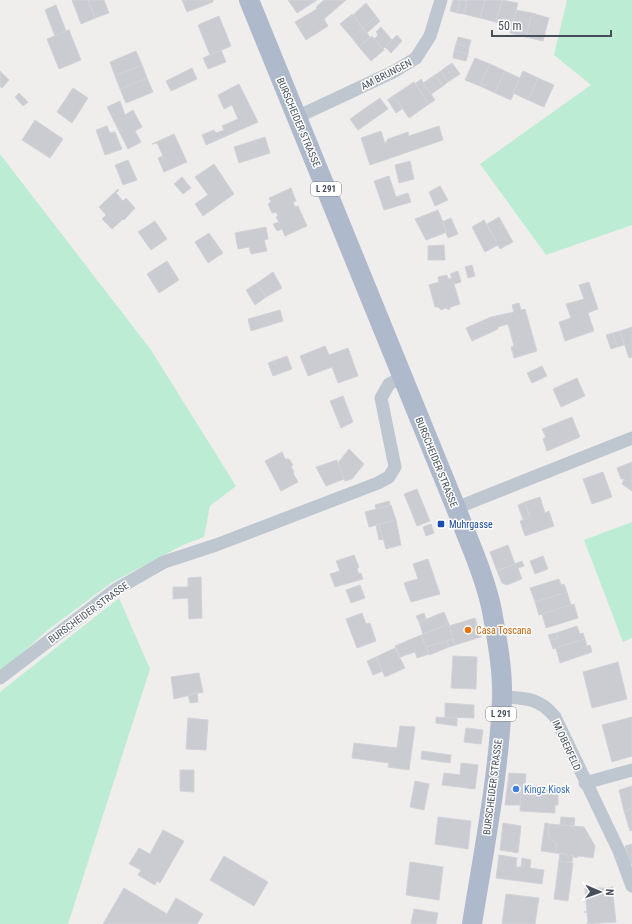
<svg xmlns="http://www.w3.org/2000/svg" width="632" height="924" font-family="'Roboto Condensed',sans-serif">
<style>
.green{fill:#bcedd4}
.building{fill:#caccd2;stroke:#d1d3d9}
.lines{fill:none;stroke-linecap:round;stroke-linejoin:round}
.minor{stroke:#bec6cf;stroke-width:13}
.primary{stroke:#aeb9cb;stroke-width:20}
.transit-dot{fill:#1a4fb4;stroke:#fff;stroke-width:1.5}
.food-dot{fill:#e8710a;stroke:#fff;stroke-width:1.5}
.shop-dot{fill:#3f7fe0;stroke:#fff;stroke-width:1.5}
.labels{text-anchor:middle;stroke-width:3;stroke-linejoin:round;paint-order:stroke}
.shield{fill:#fff;stroke:#7e838c;stroke-width:1}
.shield-label{font-size:9px;font-weight:bold;fill:#464e5a}
.street-label{font-size:10px;fill:#464e5a;stroke:#fff}
.transit-label{font-size:10px;fill:#164399;stroke:#fff;text-anchor:start}
.food-label{font-size:10px;fill:#c56008;stroke:#fff;text-anchor:start}
.shop-label{font-size:10px;fill:#366cbe;stroke:#fff;text-anchor:start}
</style>
<rect width="100%" height="100%" fill="#f0eded"/>
<path class="green" d="M 567,0 L 632,0 L 632,225 L 546,255 L 480,164 L 591,85 L 554,55 Z
M 0,154 L 151,350 L 236,486 L 210,506 L 204,537 L 183,545 L 111,583 L 49,629 L 0,673 Z
M 632,522 L 632,638 L 623,642 L 584,540 Z
M 119,598 L 150,669 L 68,924 L 0,924 L 0,692 Z"/>
<path class="building" d="M 72,0 L 88,0 L 95,18 L 81,24 Z
M 88,0 L 104,0 L 109,13 L 95,18 Z
M 182,0 L 213,0 L 213,2 L 187,12 Z
M 288,0 L 317,0 L 297,13 Z
M 324,0 L 346,0 L 324,19 L 328,26 L 306,40 L 295,22 L 317,9 L 316,7 Z
M 453,0 L 460,0 L 457,13 L 450,11 Z
M 460,0 L 467,1 L 464,14 L 457,13 Z
M 467,0 L 485,0 L 480,18 L 464,14 Z
M 485,0 L 502,0 L 496,22 L 480,18 Z
M 502,0 L 518,3 L 512,26 L 496,22 Z
M 366,3 L 376,16 L 363,28 L 353,15 Z
M 56,5 L 66,31 L 55,36 L 45,10 Z
M 516,10 L 532,13 L 526,37 L 510,33 Z
M 532,13 L 549,18 L 543,41 L 526,37 Z
M 352,14 L 363,28 L 352,38 L 340,24 Z
M 219,16 L 231,46 L 210,55 L 198,25 Z
M 376,16 L 380,21 L 367,33 L 363,28 Z
M 381,27 L 392,40 L 383,49 L 374,39 L 378,35 L 376,32 Z
M 363,28 L 370,37 L 359,47 L 352,38 Z
M 69,30 L 81,60 L 59,69 L 47,39 Z
M 397,35 L 402,41 L 391,53 L 385,47 Z
M 372,36 L 384,50 L 371,61 L 359,47 Z
M 458,37 L 471,40 L 469,47 L 456,44 Z
M 456,44 L 469,47 L 468,54 L 454,51 Z
M 221,50 L 226,62 L 208,69 L 203,58 Z
M 136,51 L 142,65 L 115,76 L 110,62 Z
M 454,51 L 468,54 L 466,61 L 453,58 Z
M 475,58 L 490,64 L 480,86 L 465,80 Z
M 452,63 L 460,74 L 454,78 L 446,67 Z
M 490,64 L 505,71 L 495,93 L 480,86 Z
M 142,65 L 147,78 L 120,89 L 115,76 Z
M 446,67 L 454,78 L 448,82 L 441,71 Z
M 192,68 L 197,79 L 171,91 L 166,81 Z
M 0,71 L 9,80 L 2,88 L 0,86 Z
M 441,71 L 448,82 L 443,86 L 435,75 Z
M 505,71 L 520,78 L 511,100 L 495,93 Z
M 523,71 L 538,78 L 528,100 L 513,93 Z
M 435,75 L 443,86 L 437,90 L 429,79 Z
M 147,78 L 153,92 L 126,103 L 120,89 Z
M 538,78 L 554,85 L 544,107 L 528,100 Z
M 421,79 L 435,100 L 429,104 L 415,84 Z
M 429,79 L 437,90 L 431,94 L 423,83 Z
M 414,82 L 429,104 L 409,118 L 394,96 L 387,100 Z
M 239,84 L 258,122 L 206,145 L 202,135 L 214,130 L 216,133 L 224,130 L 222,126 L 238,119 L 232,105 L 224,109 L 218,95 Z
M 73,88 L 88,98 L 72,123 L 57,112 Z
M 19,93 L 28,102 L 23,106 L 15,97 Z
M 394,96 L 402,109 L 396,113 L 388,100 Z
M 380,98 L 388,109 L 358,130 L 350,119 Z
M 120,101 L 125,115 L 133,110 L 142,127 L 135,131 L 141,142 L 128,149 L 107,107 Z
M 35,120 L 63,139 L 50,158 L 22,140 Z
M 107,126 L 110,133 L 115,132 L 122,149 L 105,155 L 96,130 Z
M 439,126 L 443,140 L 370,165 L 361,138 L 381,131 L 385,144 L 388,139 L 408,132 L 409,136 Z
M 174,134 L 187,162 L 164,172 L 158,158 L 163,156 L 157,143 L 152,144 Z
M 265,137 L 270,153 L 239,163 L 234,147 Z
M 128,160 L 137,180 L 123,185 L 115,165 Z
M 410,161 L 414,179 L 399,183 L 395,165 Z
M 214,164 L 234,194 L 203,216 L 195,204 L 208,195 L 195,177 Z
M 389,176 L 396,197 L 408,193 L 411,202 L 384,210 L 374,181 Z
M 182,177 L 191,188 L 183,194 L 174,184 Z
M 440,186 L 448,200 L 435,206 L 429,192 Z
M 291,188 L 296,201 L 293,202 L 295,207 L 298,206 L 307,226 L 285,236 L 282,229 L 277,231 L 273,224 L 279,222 L 276,217 L 278,216 L 276,212 L 272,213 L 268,204 L 271,202 L 269,198 Z
M 118,189 L 119,190 L 116,193 L 123,201 L 126,198 L 135,208 L 124,220 L 123,219 L 112,229 L 102,219 L 106,215 L 99,207 Z
M 438,210 L 447,232 L 426,240 L 415,219 Z
M 499,217 L 513,242 L 500,249 L 487,224 Z
M 451,218 L 458,234 L 448,238 L 442,222 Z
M 484,220 L 498,245 L 485,252 L 472,227 Z
M 155,221 L 167,239 L 151,250 L 138,232 Z
M 266,227 L 268,239 L 264,240 L 267,251 L 251,254 L 249,247 L 238,249 L 235,233 Z
M 209,233 L 223,253 L 208,263 L 195,242 Z
M 444,245 L 445,260 L 428,260 L 428,246 Z
M 167,261 L 179,280 L 159,293 L 147,274 Z
M 472,265 L 475,276 L 468,278 L 465,267 Z
M 458,271 L 461,282 L 454,284 L 460,304 L 451,307 L 449,310 L 446,308 L 441,310 L 438,307 L 435,307 L 429,285 L 439,282 L 438,277 L 447,275 L 448,279 L 452,278 L 450,274 Z
M 273,272 L 282,288 L 266,297 L 257,283 Z
M 589,282 L 598,309 L 588,313 L 594,331 L 565,341 L 559,322 L 571,318 L 566,304 L 584,299 L 579,285 Z
M 257,283 L 266,297 L 255,305 L 246,290 Z
M 519,303 L 521,310 L 525,309 L 537,351 L 514,358 L 511,347 L 514,346 L 508,324 L 498,327 L 498,329 L 472,341 L 466,328 L 491,317 L 514,312 L 512,305 Z
M 280,310 L 283,321 L 251,331 L 248,319 Z
M 632,327 L 632,357 L 629,358 L 620,331 Z
M 620,331 L 624,345 L 617,347 L 613,333 Z
M 613,333 L 617,347 L 611,349 L 606,335 Z
M 325,346 L 329,355 L 348,348 L 358,376 L 338,383 L 332,367 L 308,376 L 300,356 Z
M 287,356 L 292,369 L 273,376 L 268,363 Z
M 542,366 L 547,376 L 532,383 L 527,373 Z
M 577,378 L 585,396 L 561,407 L 553,389 Z
M 343,396 L 353,422 L 341,428 L 330,401 Z
M 572,417 L 580,437 L 547,451 L 543,439 L 546,437 L 542,429 Z
M 349,449 L 364,464 L 352,479 L 345,481 L 338,463 Z
M 282,452 L 285,459 L 289,459 L 293,465 L 291,466 L 294,472 L 293,473 L 298,482 L 281,491 L 265,461 Z
M 337,460 L 344,479 L 326,486 L 316,467 Z
M 632,462 L 632,491 L 622,484 L 624,479 L 621,479 L 617,468 Z
M 603,472 L 612,497 L 592,504 L 583,479 Z
M 417,489 L 430,521 L 417,526 L 404,494 Z
M 540,497 L 545,513 L 549,511 L 554,526 L 525,536 L 520,521 L 530,517 L 525,502 Z
M 389,501 L 390,505 L 376,509 L 375,505 Z
M 525,502 L 530,517 L 523,520 L 518,505 Z
M 391,505 L 396,520 L 369,527 L 365,512 Z
M 396,520 L 401,545 L 386,549 L 379,524 Z
M 379,524 L 383,539 L 379,540 L 376,525 Z
M 431,524 L 434,533 L 426,536 L 423,527 Z
M 508,545 L 515,564 L 497,571 L 490,552 Z
M 354,555 L 359,567 L 357,569 L 359,574 L 361,573 L 363,579 L 335,587 L 330,574 L 340,571 L 336,561 Z
M 543,556 L 548,569 L 535,574 L 530,561 Z
M 428,559 L 440,594 L 411,602 L 404,583 L 418,579 L 413,564 Z
M 522,561 L 524,566 L 518,568 L 522,579 L 507,585 L 502,583 L 497,571 Z
M 201,577 L 202,618 L 189,619 L 188,598 L 173,599 L 173,587 L 188,587 L 188,578 Z
M 559,579 L 561,585 L 564,584 L 567,592 L 535,602 L 530,588 Z
M 360,585 L 365,598 L 351,603 L 346,590 Z
M 567,592 L 571,605 L 539,615 L 535,602 Z
M 574,604 L 578,618 L 546,628 L 542,614 Z
M 444,612 L 449,624 L 423,634 L 419,622 Z
M 362,613 L 366,624 L 370,623 L 376,641 L 357,648 L 346,619 Z
M 424,613 L 426,619 L 419,622 L 416,616 Z
M 475,618 L 481,637 L 455,645 L 449,626 Z
M 449,624 L 453,639 L 426,647 L 421,635 Z
M 577,626 L 580,634 L 583,633 L 585,639 L 553,649 L 550,640 L 558,638 L 556,633 Z
M 556,633 L 558,638 L 550,640 L 548,635 Z
M 421,635 L 429,654 L 417,658 L 415,652 L 400,657 L 395,646 Z
M 453,639 L 455,645 L 449,647 L 447,641 Z
M 585,639 L 587,646 L 590,645 L 592,652 L 560,663 L 556,648 Z
M 447,641 L 449,647 L 429,655 L 426,647 Z
M 395,648 L 405,668 L 385,677 L 376,657 Z
M 453,656 L 477,657 L 476,689 L 451,688 Z
M 376,657 L 383,671 L 373,675 L 367,661 Z
M 618,662 L 627,699 L 592,708 L 583,672 Z
M 199,673 L 203,692 L 174,699 L 171,677 Z
M 197,693 L 198,702 L 190,703 L 188,694 Z
M 445,703 L 474,705 L 474,718 L 445,717 Z
M 436,717 L 457,718 L 457,726 L 436,723 Z
M 632,717 L 632,756 L 612,762 L 602,725 Z
M 188,718 L 208,720 L 206,750 L 186,749 Z
M 400,726 L 415,727 L 409,770 L 388,767 L 389,763 L 352,758 L 354,743 L 397,748 Z
M 466,728 L 483,730 L 481,744 L 464,742 Z
M 422,751 L 451,755 L 450,763 L 421,759 Z
M 461,763 L 478,765 L 475,789 L 442,785 L 444,773 L 460,775 Z
M 180,770 L 194,770 L 194,792 L 180,791 Z
M 509,773 L 526,774 L 525,786 L 521,785 L 520,805 L 505,805 Z
M 415,781 L 429,784 L 424,810 L 410,807 Z
M 521,785 L 539,786 L 538,789 L 558,790 L 558,805 L 555,805 L 555,813 L 520,811 Z
M 632,786 L 632,808 L 624,811 L 619,790 Z
M 632,808 L 632,830 L 630,831 L 624,811 Z
M 438,817 L 471,821 L 468,849 L 435,844 Z
M 561,817 L 575,818 L 574,826 L 560,825 Z
M 503,823 L 521,826 L 518,853 L 500,850 Z
M 545,823 L 549,824 L 548,837 L 552,841 L 557,843 L 555,853 L 541,851 Z
M 549,824 L 584,827 L 595,846 L 593,858 L 579,856 L 576,858 L 571,855 L 568,857 L 566,854 L 555,853 L 557,843 L 552,841 L 548,837 Z
M 163,830 L 184,841 L 160,883 L 157,881 L 155,885 L 138,875 L 141,870 L 129,864 L 139,848 L 150,854 Z
M 632,844 L 632,864 L 630,865 L 625,846 Z
M 560,853 L 566,854 L 568,857 L 573,855 L 572,862 L 559,861 Z
M 499,855 L 517,858 L 516,867 L 521,867 L 522,858 L 531,860 L 530,868 L 544,870 L 542,884 L 496,878 Z
M 224,856 L 268,882 L 254,906 L 210,880 Z
M 559,861 L 573,863 L 568,901 L 554,899 Z
M 410,862 L 443,867 L 439,900 L 406,895 Z
M 612,886 L 616,922 L 586,924 L 588,923 L 587,912 L 584,912 L 587,912 L 585,888 L 612,888 Z
M 124,888 L 167,914 L 176,898 L 203,914 L 197,924 L 103,924 Z
M 506,894 L 539,898 L 535,924 L 502,924 Z
M 414,909 L 438,913 L 436,924 L 411,924 Z"/>
<g class="lines">
<path class="minor" d="M 297,117 L 395,71 L 416,58 L 430,36 L 441,0
M 456,508 L 632,438
M 0,678 L 115,590 L 164,562 L 216,545 L 378,483 L 389,477 L 395,467 L 381,398 L 389,384 L 403,377
M 502,697 C 525,698 540,698 555,717 L 619,851 L 632,886
M 585,783 L 632,770"/>
<path class="primary" d="M 249,0 L 456,508 C 469,542 485,576 492,611 C 497,639 503,670 502,699 C 499,774 484,849 472,924"/>
</g>
<rect class="transit-dot" x="437" y="520" width="8" height="8" rx="2"/>
<circle class="food-dot" cx="468" cy="630" r="4"/>
<circle class="shop-dot" cx="516" cy="789" r="4"/>
<g class="labels">
<g class="shield">
<rect x="311" y="182" width="30" height="14" rx="3"/>
<rect x="486" y="707" width="30" height="14" rx="3"/>
</g>
<g class="shield-label">
<text x="326" y="192">L 291</text>
<text x="501" y="717">L 291</text>
</g>
<g class="street-label">
<text transform="translate(386 74) rotate(-27)" y="4">AM BRUNGEN</text>
<text transform="translate(299 122) rotate(67)" y="4">BURSCHEIDER STRASSE</text>
<text transform="translate(437 462) rotate(68)" y="4">BURSCHEIDER STRASSE</text>
<text transform="translate(88 612) rotate(-36)" y="4">BURSCHEIDER STRASSE</text>
<text transform="translate(567 745) rotate(65)" y="4">IM OBERFELD</text>
<text transform="translate(492 787) rotate(-83)" y="4">BURSCHEIDER STRASSE</text>
</g>
<g class="transit-label">
<text x="449" y="528">Muhrgasse</text>
</g>
<g class="food-label">
<text x="476" y="634">Casa Toscana</text>
</g>
<g class="shop-label">
<text x="524" y="793">Kingz Kiosk</text>
</g>
</g>
<g transform="translate(600 892) rotate(92)" stroke="#ffffff" stroke-width="3" paint-order="stroke">
<path d="M0-3L7 15L0 10L-7 15Z" fill="#464e5a"/>
<text y="-6" font-size="11" font-weight="bold" text-anchor="middle" fill="#464e5a">N</text>
</g>
<path d="M492 30v6h119v-6" fill="none" stroke="#464e5a" stroke-width="2"/>
<text x="498" y="30" font-size="12" fill="#464e5a" stroke="#ffffff" stroke-width="3" paint-order="stroke">50 m</text>
</svg>
